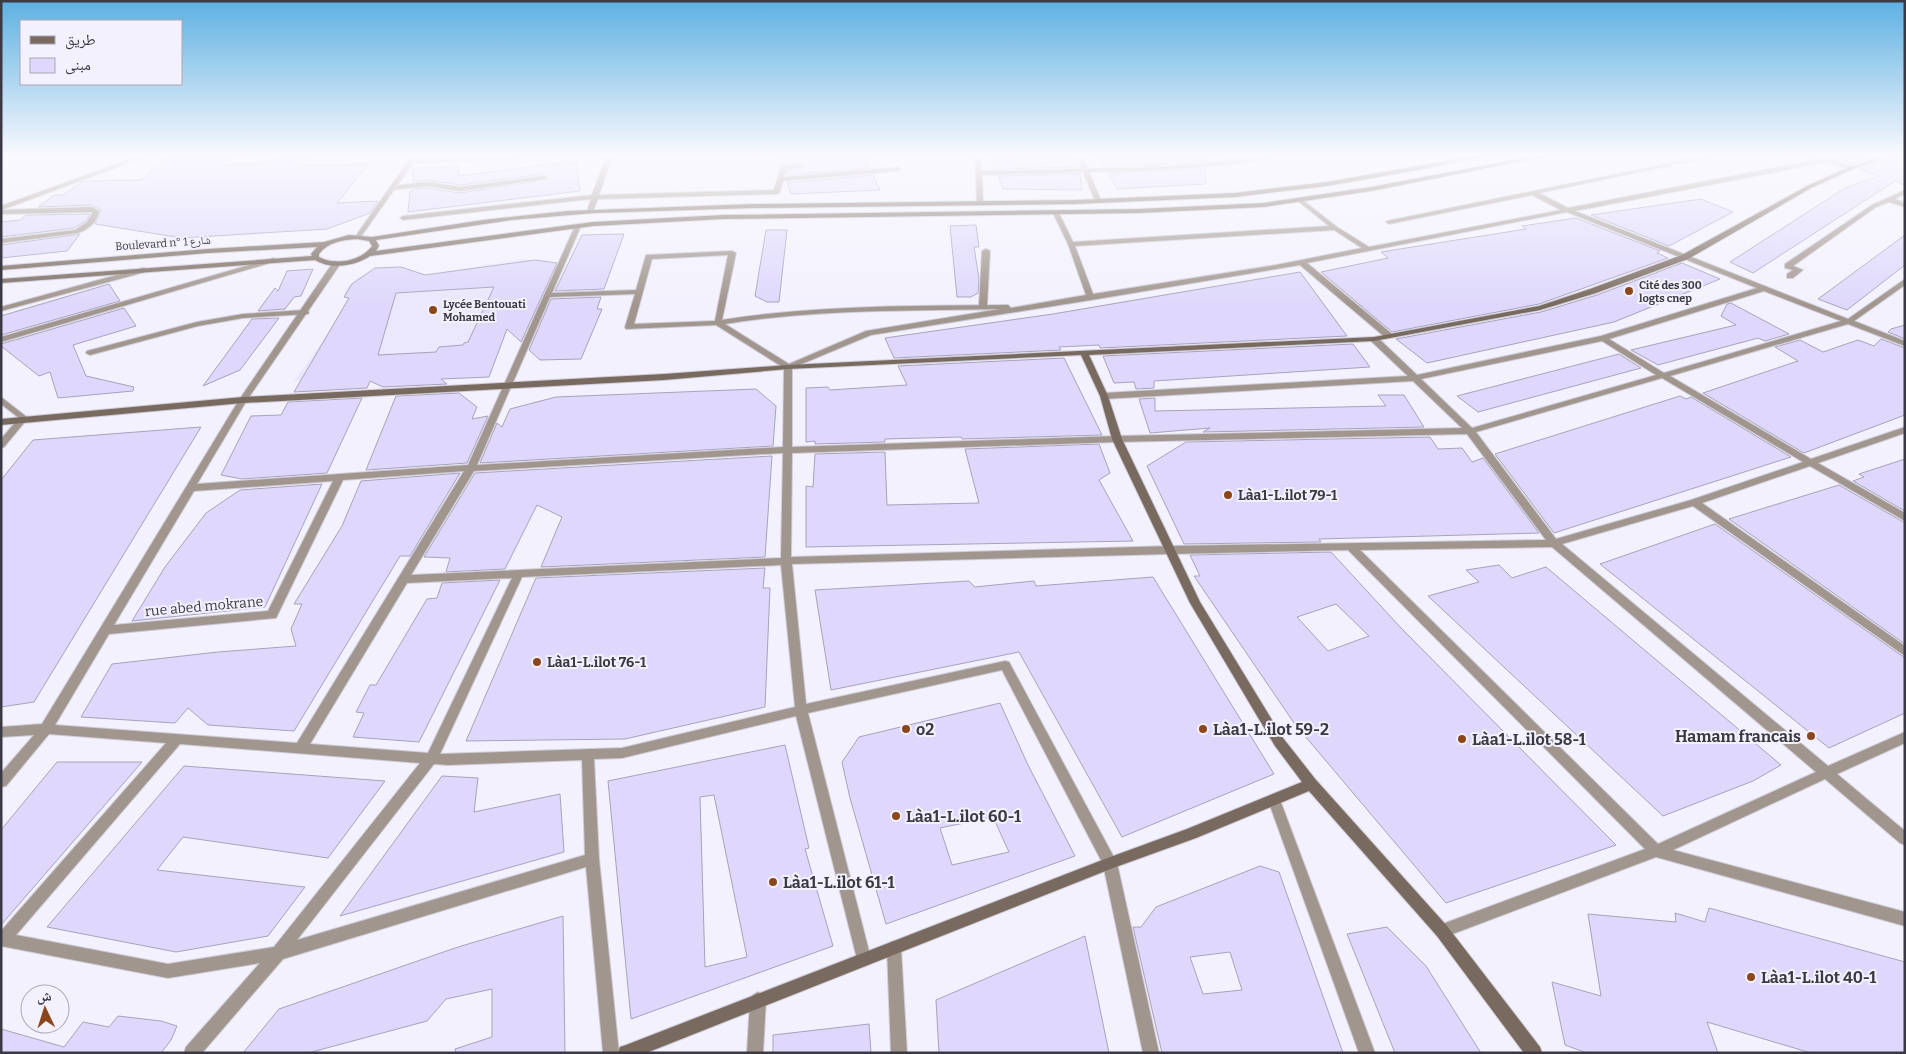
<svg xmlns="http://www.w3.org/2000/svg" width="1906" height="1054" font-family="Bitter,'Noto Naskh Arabic',serif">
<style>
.built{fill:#ebe7fc}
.building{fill:#dfd8fc;stroke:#a7a2bc;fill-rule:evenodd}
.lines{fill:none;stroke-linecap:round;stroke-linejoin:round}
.lane-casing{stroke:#ceccd8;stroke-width:2}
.street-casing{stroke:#ceccd8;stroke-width:2}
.secondary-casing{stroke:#ceccd8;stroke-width:2}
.lane{fill:#a1968e;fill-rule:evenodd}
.street{fill:#a1968e;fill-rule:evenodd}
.secondary{fill:#796a5f;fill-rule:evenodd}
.poi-dot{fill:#8b461c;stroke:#f3f1fd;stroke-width:2}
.labels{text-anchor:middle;stroke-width:4;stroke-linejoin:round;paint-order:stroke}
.far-street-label{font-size:11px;fill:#3b3943;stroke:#f3f1fd}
.far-poi-label{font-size:11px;font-weight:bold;fill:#3b3943;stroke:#f3f1fd;text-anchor:start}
.poi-label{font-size:14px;font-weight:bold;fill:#3b3943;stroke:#f3f1fd;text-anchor:start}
.street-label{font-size:14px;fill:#3b3943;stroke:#f3f1fd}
.near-poi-label{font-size:16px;font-weight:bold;fill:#3b3943;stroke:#f3f1fd;text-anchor:start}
</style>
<rect width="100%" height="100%" fill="#f3f1fd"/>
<path class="built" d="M 522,259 L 539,262 L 510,331 L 499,333 L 480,373 L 294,381 L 352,300 L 345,294 L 345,289 L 358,277 L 378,269 L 401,279 Z"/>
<path class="building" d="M 165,157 L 228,157 L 221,165 L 273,162 L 277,157 L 307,157 L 299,166 L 368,164 L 337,203 L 378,201 L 370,213 L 327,229 L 182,238 L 95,224 L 101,210 L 91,205 L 38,207 L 54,195 L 63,195 L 84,181 L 141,180 Z
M 776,157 L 864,157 L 869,168 L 787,175 L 787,172 L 802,169 L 805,166 L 800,162 L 780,166 Z
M 991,157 L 1075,157 L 1079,167 L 995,169 Z
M 1098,157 L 1205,157 L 1205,161 L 1163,165 L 1104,166 Z
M 1834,157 L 1874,157 L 1851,164 Z
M 1891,157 L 1905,157 L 1905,185 L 1895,181 L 1753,273 L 1730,262 L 1845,188 L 1879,176 L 1859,169 Z
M 566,162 L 576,163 L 580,191 L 408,212 L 410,191 L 415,189 L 427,188 L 460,193 L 548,179 L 544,174 L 460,185 L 427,180 L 414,182 L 412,169 L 434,166 L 434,168 L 457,166 L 459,176 Z
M 1205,168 L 1206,184 L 1117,189 L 1108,173 Z
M 1080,174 L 1082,190 L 1003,189 L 998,176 Z
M 873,175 L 880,190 L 791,194 L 787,183 Z
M 1701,199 L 1733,212 L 1669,246 L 1591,215 Z
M 90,214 L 86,221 L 74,228 L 1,237 L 1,222 L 20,220 L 26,215 Z
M 1576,218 L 1660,251 L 1657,253 L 1668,258 L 1539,304 L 1392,332 L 1321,272 L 1388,258 L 1381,252 L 1526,229 L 1522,226 Z
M 976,225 L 979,247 L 974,247 L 979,279 L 978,293 L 971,297 L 957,297 L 950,226 Z
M 766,230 L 787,230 L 779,302 L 767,302 L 755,296 Z
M 80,234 L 67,251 L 1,258 L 1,245 Z
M 624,234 L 604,289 L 555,291 L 582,235 Z
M 1905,235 L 1905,265 L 1847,310 L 1818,299 Z
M 535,260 L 557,263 L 521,342 L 507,329 L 489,377 L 441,379 L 447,384 L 383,387 L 370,381 L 367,388 L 294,392 L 349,298 L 344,297 L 352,284 L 375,268 L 401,267 L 425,275 ZM 494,287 L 468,342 L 464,343 L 463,345 L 439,347 L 436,352 L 378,355 L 396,293 Z
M 1682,263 L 1720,279 L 1614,322 L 1427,363 L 1396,339 L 1541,312 L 1597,295 Z
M 313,269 L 301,296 L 294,297 L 285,309 L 258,311 L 275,288 L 278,291 L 287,271 Z
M 1300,272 L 1347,336 L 1100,348 L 1099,345 L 1059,347 L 1061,350 L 894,358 L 885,338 L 1053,314 Z
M 109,284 L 120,301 L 1,335 L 1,316 Z
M 601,297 L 597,309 L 602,309 L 581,359 L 540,360 L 529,350 L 551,299 Z
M 1731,303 L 1789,334 L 1765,341 L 1758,338 L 1658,365 L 1631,350 L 1736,325 L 1721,316 L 1727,304 Z
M 124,308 L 136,326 L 73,345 L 86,376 L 134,387 L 133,391 L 58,398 L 50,372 L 39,376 L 1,346 L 1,344 Z
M 279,318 L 240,370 L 203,386 L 252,319 Z
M 1905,325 L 1905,339 L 1888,332 L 1891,329 Z
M 1881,339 L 1905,348 L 1905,415 L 1804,453 L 1703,393 L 1798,361 L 1775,347 L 1800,340 L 1823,352 L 1858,340 L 1874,346 Z
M 1353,344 L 1370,367 L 1154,381 L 1154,388 L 1136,389 L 1134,382 L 1114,383 L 1103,356 Z
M 1619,354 L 1641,368 L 1478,412 L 1457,396 Z
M 1064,358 L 1102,435 L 962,439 L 961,437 L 885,439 L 885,442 L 815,444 L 815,441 L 806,442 L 806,388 L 828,387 L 830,390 L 907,385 L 898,366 Z
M 756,389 L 776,406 L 773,446 L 480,463 L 497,423 L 502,427 L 510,409 L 556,397 Z
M 459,393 L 477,407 L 472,419 L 488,416 L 467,463 L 366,470 L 396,396 Z
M 1378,395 L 1404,395 L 1424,427 L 1203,432 L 1210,428 L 1150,433 L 1139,399 L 1155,398 L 1155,411 L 1386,406 Z
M 1680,396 L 1686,399 L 1691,397 L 1791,457 L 1554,533 L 1495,454 Z
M 362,398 L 327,473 L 242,479 L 221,475 L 251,416 L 281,415 L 288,402 Z
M 201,427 L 34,702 L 1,707 L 1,480 L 33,440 Z
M 1430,437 L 1438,449 L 1462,448 L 1472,462 L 1483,458 L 1539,533 L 1319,539 L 1321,542 L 1184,544 L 1147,466 L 1186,442 Z
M 1099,444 L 1110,473 L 1099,480 L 1133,541 L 806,547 L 806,486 L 813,487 L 815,454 L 885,452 L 887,505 L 979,503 L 965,449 Z
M 772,456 L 765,557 L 541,567 L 562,517 L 537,505 L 505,569 L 446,572 L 450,558 L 424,557 L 475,473 Z
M 1905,459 L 1905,511 L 1853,481 L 1864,477 L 1859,474 Z
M 460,473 L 410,556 L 400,556 L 294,731 L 208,725 L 188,708 L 175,723 L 81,717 L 112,664 L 218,652 L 296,646 L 291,629 L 302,604 L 294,604 L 342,526 L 361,481 Z
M 322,484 L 265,607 L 132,621 L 165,567 L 206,513 L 240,490 Z
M 1839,485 L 1905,523 L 1905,644 L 1729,519 Z
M 1715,524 L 1905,658 L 1905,713 L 1829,748 L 1600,564 Z
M 1331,552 L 1402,629 L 1616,845 L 1446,903 L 1294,723 L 1194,576 L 1200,576 L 1190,555 ZM 1336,604 L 1369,636 L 1328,651 L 1297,617 Z
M 1499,565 L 1512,578 L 1546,567 L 1781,765 L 1753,781 L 1663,816 L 1428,596 L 1479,582 L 1466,570 Z
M 765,568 L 763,588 L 770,588 L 765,707 L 625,739 L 466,741 L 536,578 Z
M 1153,577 L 1274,774 L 1122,837 L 1019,652 L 831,690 L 815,590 L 969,581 L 975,587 L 1034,581 L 1036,586 Z
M 500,580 L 419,742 L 353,737 L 364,713 L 356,712 L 370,685 L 376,685 L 427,599 L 437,598 L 442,583 Z
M 1000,703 L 1028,765 L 1075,856 L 886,924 L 850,798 L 842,762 L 859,737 ZM 993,817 L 1009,852 L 952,865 L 940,828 Z
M 785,745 L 809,848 L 805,849 L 833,946 L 631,1019 L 608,781 ZM 714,795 L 747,957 L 705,967 L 700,797 Z
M 57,762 L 142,762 L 1,925 L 1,830 Z
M 184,766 L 385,781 L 328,858 L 183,837 L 157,870 L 305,887 L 268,936 L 176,952 L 47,927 Z
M 442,776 L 478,778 L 474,812 L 560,794 L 564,852 L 340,916 Z
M 1260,866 L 1279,872 L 1343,1053 L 1162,1053 L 1133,927 L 1141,927 L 1156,907 ZM 1230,952 L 1242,990 L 1203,994 L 1190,957 Z
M 1709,908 L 1905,962 L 1905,1053 L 1811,1053 L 1707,1022 L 1718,1053 L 1587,1053 L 1565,1045 L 1552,982 L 1601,996 L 1588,914 L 1676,922 L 1675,913 L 1705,922 Z
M 563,916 L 565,1053 L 456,1053 L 455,1049 L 492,1037 L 492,989 L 446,999 L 427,1021 L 308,1053 L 243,1053 L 279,1009 L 458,947 Z
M 1387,927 L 1426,966 L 1481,1053 L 1395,1053 L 1347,934 Z
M 1085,936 L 1109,1053 L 939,1053 L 936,1000 Z
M 118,1016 L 161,1021 L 177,1026 L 171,1040 L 161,1053 L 1,1053 L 1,1029 L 64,1047 L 83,1022 L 109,1027 Z
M 869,1024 L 871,1053 L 773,1053 L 773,1035 Z"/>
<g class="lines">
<defs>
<path id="lane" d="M 1077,157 L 1083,157 L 1101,201 L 1100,202 L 1095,201 Z
M 544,176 L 546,177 L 546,179 L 460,191 L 427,186 L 392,190 L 389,188 L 392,186 L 427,182 L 460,187 Z
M 91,207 L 99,211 C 97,222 89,229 78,233 L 1,243 L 1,239 L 75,230 L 87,222 L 93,212 L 1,214 L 1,210 Z
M 986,249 L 990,251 L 987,306 L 983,308 L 979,306 L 982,251 Z
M 305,310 L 309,312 L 308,314 L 243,318 L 198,326 L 90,355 L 86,353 L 87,351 L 197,322 L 243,314 Z"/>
<path id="street" d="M 136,157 L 145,157 L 1,210 L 1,206 Z
M 411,157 L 417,157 L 416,159 L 518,157 L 515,159 L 413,163 L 360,238 L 356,238 L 355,237 Z
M 606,157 L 612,157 L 599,195 L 774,190 L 781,167 L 800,164 L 803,166 L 802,167 L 786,170 L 784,177 L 898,167 L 901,169 L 898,171 L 783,181 L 780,192 L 777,194 L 598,199 L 593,211 L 590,213 L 587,211 L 591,199 L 403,220 L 400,218 L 403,216 L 592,195 Z
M 975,157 L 981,157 L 982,171 L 1163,167 L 1259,157 L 1275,157 L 1236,164 L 1163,170 L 982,175 L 983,202 L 980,204 L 977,202 Z
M 1700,157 L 1712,157 L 1539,193 L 1568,208 L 1820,159 L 1820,157 L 1825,157 L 1853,167 L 1853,169 L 1851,170 L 1827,162 L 1575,211 L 1848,319 L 1905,279 L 1905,285 L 1854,321 L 1905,341 L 1905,346 L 1848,324 L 1670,376 L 1811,459 L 1905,427 L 1905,433 L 1818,463 L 1905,513 L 1905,521 L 1810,466 L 1702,503 L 1905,646 L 1905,656 L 1693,506 L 1562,544 L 1828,766 L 1905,732 L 1905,743 L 1837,774 L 1905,831 L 1905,845 L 1900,843 L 1825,779 L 1673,850 L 1905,912 L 1905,926 L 1656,857 L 1442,938 L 1437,936 L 1435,931 L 1437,926 L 1645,849 L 1348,550 L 1170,554 L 792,564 L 806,704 L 1005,661 L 1009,662 L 1117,863 L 1159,1053 L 1143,1053 L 1103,864 L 1002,670 L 808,713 L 871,959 L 869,964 L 864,966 L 859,964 L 857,959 L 796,716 L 622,758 L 594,759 L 599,859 L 619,1053 L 603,1053 L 586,867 L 283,959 L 202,1053 L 184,1053 L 186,1047 L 260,963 L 168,978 L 1,946 L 1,931 L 166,743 L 49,734 L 6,786 L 1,787 L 1,773 L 34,735 L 1,737 L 1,727 L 42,724 L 239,400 L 334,261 L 341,263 L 247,400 L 197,484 L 468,465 L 575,226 L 578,224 L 581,226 L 552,293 L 636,290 L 646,255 L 732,251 L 736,253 L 722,320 C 817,305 913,306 1008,305 L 1011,308 L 1086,295 L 1068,244 L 1053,213 L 1056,211 L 1059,213 L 1073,242 L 1329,226 L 1298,201 L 1297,200 L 1300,198 L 1337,227 L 1369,247 L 1561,210 L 1532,195 L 1389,224 L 1386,222 L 1387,221 ZM 1567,212 L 1757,288 L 1601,336 L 1417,375 L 1377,337 L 1374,337 L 1370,339 L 1371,341 L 1408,376 L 1104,393 L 1100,396 L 1104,399 L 1413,381 L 1462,428 L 1117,436 L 792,447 L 792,368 L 871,335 L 1091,300 L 1300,265 L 1386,338 L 1389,338 L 1393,336 L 1392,334 L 1307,263 ZM 1334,230 L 1362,248 L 1276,265 L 1093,294 L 1075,246 ZM 728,255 L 715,321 L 634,324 L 652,259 ZM 1764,291 L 1841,321 L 1664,373 L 1609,339 ZM 635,294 L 625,327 L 626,329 L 716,325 L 784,368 L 783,447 L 477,465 L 550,297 ZM 1000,309 L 866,331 L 789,364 L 725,324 C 816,309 909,311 1000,309 ZM 1602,341 L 1656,375 L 1472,428 L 1421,379 ZM 1662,378 L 1803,462 L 1691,500 L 1556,539 L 1476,432 ZM 1467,434 L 1546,540 L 1170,546 L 791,557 L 792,453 L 1117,442 ZM 783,453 L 781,558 L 411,575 L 474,471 ZM 464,471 L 297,743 L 55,725 L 109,634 L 276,618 L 343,480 ZM 333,481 L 268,611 L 114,625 L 194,491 ZM 1552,547 L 1816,772 L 1658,844 L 1360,550 ZM 781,565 L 795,707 L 622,748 L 440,754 L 522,577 ZM 512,578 L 428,753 L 310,744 L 407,583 ZM 180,744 L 420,763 L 274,947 L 168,964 L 16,935 ZM 582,760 L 585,855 L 297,940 L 434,764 L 448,765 Z
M 1905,190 L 1905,194 L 1895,199 L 1905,203 L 1905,207 L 1889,202 L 1876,207 L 1793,266 L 1803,270 L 1793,278 L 1787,278 L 1787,274 L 1793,270 L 1785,268 L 1785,264 L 1872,205 Z
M 273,258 L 280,260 L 1,342 L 1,337 Z
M 142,268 L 145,268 L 145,272 L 1,311 L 1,307 Z
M 1,397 L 28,418 L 4,447 L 1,448 L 1,439 L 19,418 L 1,404 Z
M 1274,794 L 1279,796 L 1280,800 L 1375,1053 L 1359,1053 L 1268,800 L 1269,796 Z
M 894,941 L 899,943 L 901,948 L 907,1053 L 891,1053 L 887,948 L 889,943 Z
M 758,992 L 763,995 L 766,1000 L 763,1053 L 747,1053 L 750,1000 L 753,995 Z"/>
<path id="secondary" d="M 1468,157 L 1481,157 L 1418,170 L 1327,186 L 1235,197 L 1075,204 L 754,208 L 594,213 L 511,220 L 376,240 L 379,246 L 376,251 L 593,222 L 723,215 L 1138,209 L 1264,203 L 1371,187 L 1530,157 L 1543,157 L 1371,191 L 1264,207 L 1138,213 L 723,219 L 593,226 L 370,256 C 355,266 331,270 315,260 L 1,283 L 1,279 L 312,256 L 311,254 L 317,247 L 208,253 L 1,270 L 1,266 L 208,249 L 324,242 L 349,235 L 372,237 L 483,220 L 567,211 L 754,204 L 1075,200 L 1235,193 L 1327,182 ZM 357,239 L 369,241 L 372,246 C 361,261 336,266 319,257 L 319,254 C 328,242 342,240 357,239 Z
M 1880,157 L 1889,157 L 1853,169 L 1811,188 L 1688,259 L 1596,293 L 1540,310 L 1374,341 L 1089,355 L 1108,396 L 1122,439 L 1200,602 L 1283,738 L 1316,780 L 1447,926 L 1540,1047 L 1542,1053 L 1524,1053 L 1437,936 L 1309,791 L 1196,838 L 1113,868 L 646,1053 L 618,1053 L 620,1047 L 626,1045 L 1105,859 L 1187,829 L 1302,782 L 1275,746 L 1190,603 L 1112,439 L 1100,396 L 1081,355 L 788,369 L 664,380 L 243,403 L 1,425 L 1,419 L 243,397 L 664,374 L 788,365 L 1374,337 L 1539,306 L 1590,289 L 1682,255 L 1807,186 L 1849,167 Z"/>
</defs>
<use href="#lane" class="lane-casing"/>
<use href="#street" class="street-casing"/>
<use href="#secondary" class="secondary-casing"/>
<use href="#lane" class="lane"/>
<use href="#street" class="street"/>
<use href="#secondary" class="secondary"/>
</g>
<linearGradient id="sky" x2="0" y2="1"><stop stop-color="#5db0e2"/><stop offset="0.51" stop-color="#faf9fe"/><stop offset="1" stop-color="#faf9fe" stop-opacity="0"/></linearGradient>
<rect width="1906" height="305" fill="url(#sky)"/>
<g class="poi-dot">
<circle cx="1629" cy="291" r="5"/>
<circle cx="433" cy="310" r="5"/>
<circle cx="1228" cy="495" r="5"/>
<circle cx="537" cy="662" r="5"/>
<circle cx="906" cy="729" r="5"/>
<circle cx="1203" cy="729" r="5"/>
<circle cx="1811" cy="736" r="5"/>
<circle cx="1462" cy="739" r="5"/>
<circle cx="896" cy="816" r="5"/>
<circle cx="773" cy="882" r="5"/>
<circle cx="1751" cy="977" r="5"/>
</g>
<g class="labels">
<g class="far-street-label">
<text transform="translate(163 243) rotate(-4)" y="4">Boulevard n° شارع 1</text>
</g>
<g class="far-poi-label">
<text x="1639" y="289">Cité des 300<tspan x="1639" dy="13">logts cnep</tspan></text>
<text x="443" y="308">Lycée Bentouati<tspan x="443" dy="13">Mohamed</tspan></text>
</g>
<g class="poi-label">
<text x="1238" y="500">Làa1-L.ilot 79-1</text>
<text x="547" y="667">Làa1-L.ilot 76-1</text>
</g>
<g class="street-label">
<text transform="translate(204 606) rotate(-5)" y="5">rue abed mokrane</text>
</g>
<g class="near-poi-label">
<text x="916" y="735">o2</text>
<text x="1213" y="735">Làa1-L.ilot 59-2</text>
<text x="1801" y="742" text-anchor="end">Hamam francais</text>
<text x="1472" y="745">Làa1-L.ilot 58-1</text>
<text x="906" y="822">Làa1-L.ilot 60-1</text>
<text x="783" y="888">Làa1-L.ilot 61-1</text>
<text x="1761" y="983">Làa1-L.ilot 40-1</text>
</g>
</g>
<rect width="1906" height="1054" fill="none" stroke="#3b3943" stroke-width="5"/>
<rect x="20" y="20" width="162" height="65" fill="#f3f1fd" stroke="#a9a7b3"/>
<rect x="30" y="36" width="25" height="8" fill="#796a5f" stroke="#a9a7b3"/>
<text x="65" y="45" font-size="15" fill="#3b3943">طريق</text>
<rect x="30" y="58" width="25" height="15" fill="#dfd8fc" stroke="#a9a7b3"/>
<text x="65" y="70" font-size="15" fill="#3b3943">مبنى</text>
<g transform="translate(45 1009) rotate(356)"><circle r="24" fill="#f3f1fd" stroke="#a9a7b3"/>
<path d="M0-4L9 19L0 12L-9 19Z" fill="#8b461c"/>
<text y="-8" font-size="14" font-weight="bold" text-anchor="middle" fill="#3b3943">ش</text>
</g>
</svg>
